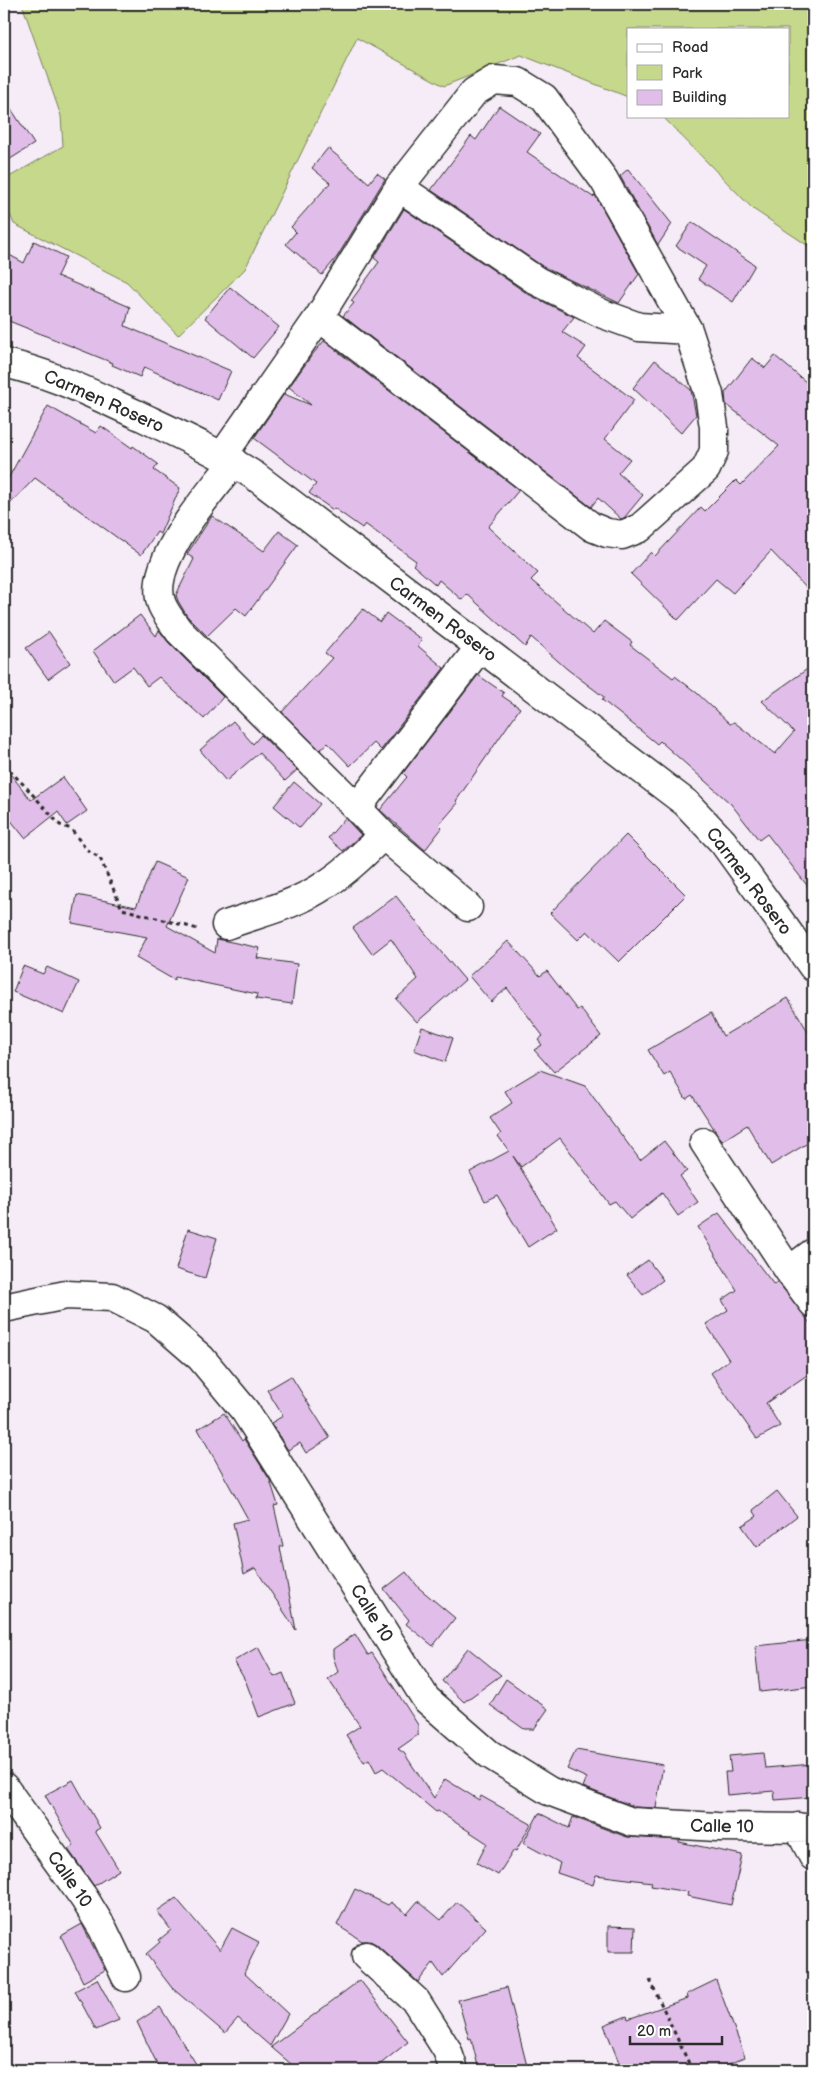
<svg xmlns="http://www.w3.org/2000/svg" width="817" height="2074" font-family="'Balsamiq Sans',sans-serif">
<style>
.green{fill:#c6d88c;stroke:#78825c}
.building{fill:#e1bee9;stroke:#2b2b2b}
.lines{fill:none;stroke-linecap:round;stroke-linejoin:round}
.minor-casing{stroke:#2b2b2b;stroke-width:31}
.path{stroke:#2b2b2b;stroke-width:3;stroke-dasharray:4 4;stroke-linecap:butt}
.minor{stroke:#fff;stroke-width:28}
.labels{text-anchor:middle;stroke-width:4;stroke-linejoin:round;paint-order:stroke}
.street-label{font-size:18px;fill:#2b2b2b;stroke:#fff}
</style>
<rect width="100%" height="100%" fill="#f6ecf8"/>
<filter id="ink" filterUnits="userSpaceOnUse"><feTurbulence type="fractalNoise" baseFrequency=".02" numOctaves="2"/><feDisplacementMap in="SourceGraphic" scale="10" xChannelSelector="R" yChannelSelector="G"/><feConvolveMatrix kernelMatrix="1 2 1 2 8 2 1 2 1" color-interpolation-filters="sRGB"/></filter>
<g filter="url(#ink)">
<path class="green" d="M 22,4 L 813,4 L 813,249 L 753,209 L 662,116 L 788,116 L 788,29 L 628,29 L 628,97 L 521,55 L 444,86 L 357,38 L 245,269 L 178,335 L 127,282 L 14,224 L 4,200 L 4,180 L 63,146 L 61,116 Z"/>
<path class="building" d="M 4,98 L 34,144 L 4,163 Z
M 499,106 L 540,134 L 527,152 L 593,197 L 595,195 L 639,274 L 619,303 L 545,268 L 431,190 L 471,136 L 476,140 Z
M 328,148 L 369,183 L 377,173 L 385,179 L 337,257 L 322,275 L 286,244 L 296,232 L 291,227 L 330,183 L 312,168 Z
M 628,169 L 672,224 L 658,245 L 620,176 Z
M 404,209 L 528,294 L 574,317 L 562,332 L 586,347 L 578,358 L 634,400 L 605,439 L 630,459 L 618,473 L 643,495 L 624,518 L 621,519 L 598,498 L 591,507 L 343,316 L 354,303 L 351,301 L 379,262 L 374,258 Z
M 692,222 L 755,265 L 733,302 L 698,279 L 706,266 L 676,246 Z
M 34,241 L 66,257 L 57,276 L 130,307 L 125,326 L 231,371 L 218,400 L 144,367 L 140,377 L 112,365 L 113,363 L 4,319 L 4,252 L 24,263 Z
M 230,287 L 279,327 L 253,358 L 205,318 Z
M 324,341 L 519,490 L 488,527 L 538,573 L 531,580 L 593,634 L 604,621 L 632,642 L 630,645 L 673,678 L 675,676 L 697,693 L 730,724 L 734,722 L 775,754 L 794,732 L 762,701 L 813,665 L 813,893 L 767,834 L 759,840 L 731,804 L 660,741 L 657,744 L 635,726 L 602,700 L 604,697 L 567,669 L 531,637 L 525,647 L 467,594 L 462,600 L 439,580 L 436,585 L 413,565 L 416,561 L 365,524 L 362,528 L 334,508 L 333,510 L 309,493 L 316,484 L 254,438 L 284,394 L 311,405 L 289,387 L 312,355 Z
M 775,356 L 813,388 L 813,595 L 771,551 L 733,593 L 716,579 L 678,620 L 631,574 L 651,552 L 655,556 L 701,507 L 705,511 L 736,480 L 741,485 L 779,446 L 726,404 L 725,393 L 752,358 L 765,368 Z
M 655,360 L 691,390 L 696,415 L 681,433 L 633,388 Z
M 48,406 L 96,433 L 101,426 L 132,448 L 133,446 L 158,464 L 154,470 L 180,488 L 160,534 L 157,532 L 141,555 L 35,478 L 4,510 L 4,486 Z
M 212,516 L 264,551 L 279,531 L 298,545 L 246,616 L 236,608 L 207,636 L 187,616 L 178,601 L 176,595 L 194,559 L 187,554 Z
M 363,609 L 380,622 L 386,613 L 422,640 L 418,646 L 444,668 L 381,750 L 374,743 L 350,766 L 328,743 L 320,750 L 282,712 L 332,658 L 325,653 Z
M 140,615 L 156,636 L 159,630 L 168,642 L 223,697 L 204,719 L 159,677 L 147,686 L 133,667 L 114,681 L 93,651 Z
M 49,632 L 70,663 L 48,679 L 26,648 Z
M 478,675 L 504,693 L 502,696 L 520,708 L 456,801 L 458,803 L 439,825 L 442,828 L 425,850 L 380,810 L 407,777 L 403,773 Z
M 233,721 L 253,744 L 261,735 L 297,770 L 285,781 L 259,753 L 226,781 L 200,750 Z
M 4,766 L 31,800 L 63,777 L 87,811 L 67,825 L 58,812 L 25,838 L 4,812 Z
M 294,782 L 320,804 L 300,828 L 274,806 Z
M 345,818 L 361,835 L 343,851 L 328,838 Z
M 626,835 L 686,895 L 619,962 L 587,931 L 578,940 L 550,913 Z
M 155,862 L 189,877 L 167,926 L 215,953 L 217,939 L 260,948 L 257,958 L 297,964 L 292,1004 L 256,999 L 257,994 L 175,977 L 174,980 L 136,958 L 147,937 L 72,923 L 77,895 L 136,907 Z
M 396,896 L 430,939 L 465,980 L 417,1022 L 396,999 L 418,979 L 391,939 L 372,954 L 353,928 Z
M 508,941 L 540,976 L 547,971 L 577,1010 L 580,1008 L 601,1036 L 554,1072 L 534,1050 L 542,1045 L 538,1040 L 543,1036 L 507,988 L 491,1002 L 469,976 Z
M 23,966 L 43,974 L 47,967 L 79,982 L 64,1014 L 34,1000 L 34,1001 L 13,992 Z
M 788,998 L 813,1040 L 813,1140 L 771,1165 L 747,1125 L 722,1141 L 692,1095 L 686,1099 L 670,1072 L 664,1076 L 648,1050 L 711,1013 L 723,1036 Z
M 422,1027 L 453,1038 L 445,1062 L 414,1050 Z
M 540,1070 L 585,1086 L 640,1160 L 664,1141 L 687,1171 L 680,1176 L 698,1202 L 678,1216 L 662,1193 L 630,1219 L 615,1201 L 609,1204 L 560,1138 L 521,1167 L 513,1156 L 557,1228 L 528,1247 L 497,1195 L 485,1201 L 470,1172 L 509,1151 L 498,1136 L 501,1134 L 490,1118 L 512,1103 L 505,1091 Z
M 719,1213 L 774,1285 L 778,1282 L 813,1327 L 813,1371 L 766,1403 L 780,1426 L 757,1439 L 711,1373 L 729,1360 L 706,1324 L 728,1310 L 722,1300 L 737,1290 L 698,1227 Z
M 188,1229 L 217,1238 L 205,1278 L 176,1269 Z
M 648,1260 L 663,1280 L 643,1295 L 627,1275 Z
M 291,1376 L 330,1438 L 306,1453 L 300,1443 L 288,1450 L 271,1423 L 283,1416 L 267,1390 Z
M 224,1413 L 242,1441 L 244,1439 L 270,1480 L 278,1505 L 274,1506 L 283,1546 L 280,1547 L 296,1630 L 255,1568 L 244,1574 L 233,1523 L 248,1519 L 198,1429 Z
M 777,1491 L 797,1516 L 757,1547 L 742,1526 L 757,1516 L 753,1510 Z
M 406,1572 L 419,1588 L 455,1618 L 433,1646 L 406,1624 L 409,1620 L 384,1589 Z
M 355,1634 L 368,1655 L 372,1653 L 418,1725 L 418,1735 L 398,1749 L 404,1753 L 434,1798 L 445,1779 L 479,1800 L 481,1796 L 531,1824 L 516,1851 L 514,1850 L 498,1875 L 477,1863 L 487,1843 L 438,1811 L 436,1812 L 383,1768 L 376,1772 L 369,1759 L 364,1762 L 346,1735 L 360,1726 L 328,1679 L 338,1672 L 333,1656 L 333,1649 Z
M 813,1640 L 813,1686 L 760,1692 L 755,1646 Z
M 258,1647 L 274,1677 L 283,1673 L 295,1703 L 259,1717 L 246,1682 L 234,1661 Z
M 468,1648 L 501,1675 L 464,1702 L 442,1681 Z
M 506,1679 L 548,1709 L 534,1729 L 524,1729 L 490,1705 Z
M 576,1750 L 663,1765 L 656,1808 L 635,1807 L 583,1787 L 587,1778 L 567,1769 Z
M 763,1753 L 765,1768 L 813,1764 L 813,1797 L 775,1800 L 774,1791 L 727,1795 L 725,1772 L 731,1772 L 729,1756 Z
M 73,1780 L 100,1828 L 95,1831 L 119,1870 L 94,1886 L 68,1849 L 74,1846 L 45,1795 Z
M 539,1813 L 569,1828 L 573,1817 L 627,1837 L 679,1840 L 679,1842 L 742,1855 L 731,1905 L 687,1896 L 688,1892 L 651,1886 L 652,1882 L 596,1875 L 593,1885 L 557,1873 L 560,1863 L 523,1843 Z
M 355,1889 L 388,1905 L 391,1902 L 407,1914 L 418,1901 L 441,1920 L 457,1902 L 486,1928 L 443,1977 L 433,1963 L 418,1982 L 376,1944 L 370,1941 L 362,1941 L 337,1925 Z
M 176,1898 L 220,1950 L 232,1928 L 259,1942 L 244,1973 L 288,2014 L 270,2046 L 238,2018 L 225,2033 L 172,1988 L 146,1954 L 160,1942 L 159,1940 L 171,1930 L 157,1911 Z
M 82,1924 L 105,1970 L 83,1982 L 61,1936 Z
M 608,1926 L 635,1927 L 634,1952 L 608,1952 Z
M 97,1979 L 119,2020 L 96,2030 L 75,1991 Z
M 360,1980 L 408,2042 L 373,2070 L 298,2070 L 271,2047 Z
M 716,1980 L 745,2057 L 715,2070 L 622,2070 L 604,2025 L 627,2016 L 628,2019 L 688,1998 L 687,1994 Z
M 507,1987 L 528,2070 L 479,2070 L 471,2038 L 469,2039 L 458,2000 Z
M 160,2007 L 200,2070 L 160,2070 L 137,2022 Z"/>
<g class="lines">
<defs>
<path id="minor" d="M 399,187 L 537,281 L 603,314 L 639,327 L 688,330
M 4,363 C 51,373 92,394 136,414 C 178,434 216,451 255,476 L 686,803 L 723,842 L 813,967
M 223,455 L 319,317 L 399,187 L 474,92 L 494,80 L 518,82 L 544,98 L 604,180 L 688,330 L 709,394 L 714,427 L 714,451 L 706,469 L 640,528 L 622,535 L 607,533 L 592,527 L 319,317
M 234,462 C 210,493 145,564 162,605 C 166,614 173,623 179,631 L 357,808
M 468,907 L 383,835 L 357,808 L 480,647
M 226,925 C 259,913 296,905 325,885 C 347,871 365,853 383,835
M 704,1142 L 789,1271
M 813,1253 L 789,1271 L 813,1303
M 4,1308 L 66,1295 L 112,1297 L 156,1319 L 201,1358 L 245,1411 L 426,1699 L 489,1754 L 549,1791 L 632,1822 L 717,1827 L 813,1828
M 4,1787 L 84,1898 L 103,1929 L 126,1977
M 798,1827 L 813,1856
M 366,1956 L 416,2001 L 447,2050 L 454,2070"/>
</defs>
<use href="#minor" class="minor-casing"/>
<path class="path" d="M 4,765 L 25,786 L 60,825 L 71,829 L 86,849 L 100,858 L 122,909 L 198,929
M 650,1980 L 692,2070"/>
<use href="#minor" class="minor"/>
</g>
</g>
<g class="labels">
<g class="street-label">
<text transform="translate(104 401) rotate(24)" y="6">Carmen Rosero</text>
<text transform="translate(443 619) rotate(37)" y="6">Carmen Rosero</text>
<text transform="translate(749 881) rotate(53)" y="6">Carmen Rosero</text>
<text transform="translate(372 1613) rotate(58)" y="6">Calle 10</text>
<text transform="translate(722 1826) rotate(1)" y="6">Calle 10</text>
<text transform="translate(70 1879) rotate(55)" y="6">Calle 10</text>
</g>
</g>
<rect width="817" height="2074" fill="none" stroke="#fff" stroke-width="20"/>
<rect x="10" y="10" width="797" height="2054" fill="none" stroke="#2b2b2b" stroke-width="2" filter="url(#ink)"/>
<rect x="627" y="28" width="162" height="90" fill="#ffffff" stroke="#aaaaaa"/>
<rect x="637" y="44" width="25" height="8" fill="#ffffff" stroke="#aaaaaa"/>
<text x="672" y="52" font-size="15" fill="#2b2b2b">Road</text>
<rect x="637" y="65" width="25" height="15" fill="#c6d88c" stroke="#aaaaaa"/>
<text x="672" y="78" font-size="15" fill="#2b2b2b">Park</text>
<rect x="637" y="90" width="25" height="15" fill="#e1bee9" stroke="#aaaaaa"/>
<text x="672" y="102" font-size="15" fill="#2b2b2b">Building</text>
<path d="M630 2036v8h92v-8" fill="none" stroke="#2b2b2b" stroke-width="2.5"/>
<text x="637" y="2036" font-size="15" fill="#2b2b2b" stroke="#ffffff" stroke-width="4" paint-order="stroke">20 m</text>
</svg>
